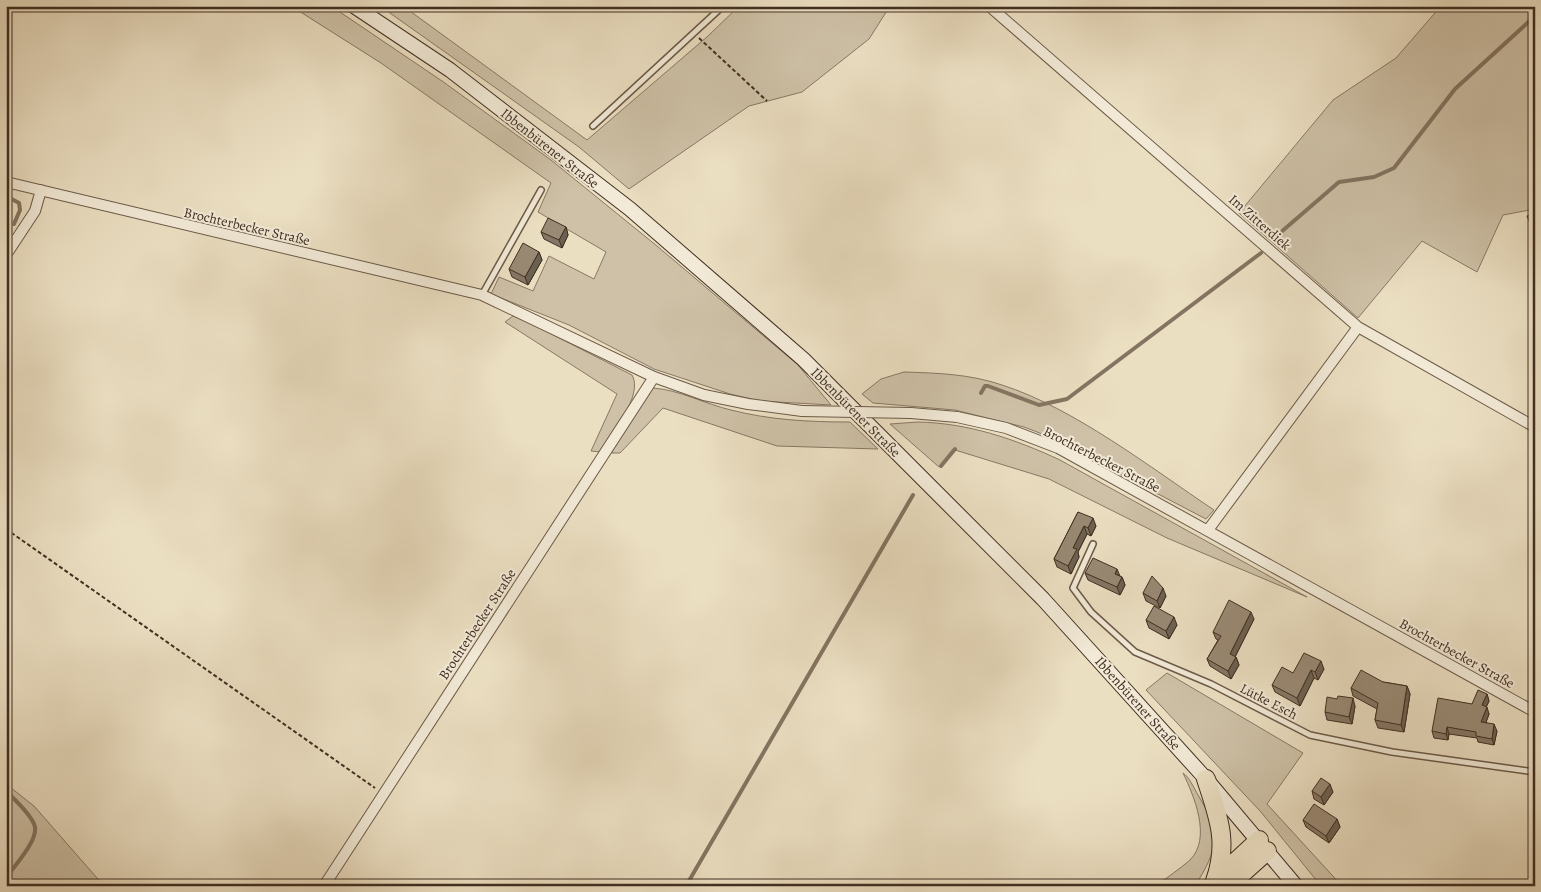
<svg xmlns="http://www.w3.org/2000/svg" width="1541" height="892" font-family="Alegreya,serif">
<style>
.green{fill:#cec1a7;stroke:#887864}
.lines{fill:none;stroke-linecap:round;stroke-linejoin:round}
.stream{stroke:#847461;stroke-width:4}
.service-casing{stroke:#6c5a49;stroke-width:8}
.minor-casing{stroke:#6c5a49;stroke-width:12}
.secondary-casing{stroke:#412e21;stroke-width:16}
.motorway-casing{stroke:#412e21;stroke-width:20}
.path{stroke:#412e21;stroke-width:2;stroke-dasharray:4 2.5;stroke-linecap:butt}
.service{stroke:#f2ead7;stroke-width:5}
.minor{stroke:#f2ead7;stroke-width:10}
.secondary{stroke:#f2ead7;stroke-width:14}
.motorway{stroke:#ebdfc2;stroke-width:18}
.minor-bridge-casing{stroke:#6c5a49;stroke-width:12;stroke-linecap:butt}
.minor-bridge{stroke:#f2ead7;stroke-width:10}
.wall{fill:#847765;stroke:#412e21}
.shaded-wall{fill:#6b6152;stroke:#412e21}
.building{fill:#998a75;stroke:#412e21}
.labels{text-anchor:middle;stroke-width:4;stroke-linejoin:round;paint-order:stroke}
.street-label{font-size:14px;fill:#412e21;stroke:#f2ead7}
</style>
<rect width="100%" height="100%" fill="#ebdfc2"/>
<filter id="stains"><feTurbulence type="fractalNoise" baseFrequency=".004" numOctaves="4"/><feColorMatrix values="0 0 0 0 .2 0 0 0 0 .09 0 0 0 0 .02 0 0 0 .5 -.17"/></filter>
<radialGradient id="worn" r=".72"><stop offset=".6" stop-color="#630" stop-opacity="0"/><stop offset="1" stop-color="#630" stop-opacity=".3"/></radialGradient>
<path class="green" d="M 291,6 L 331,6 L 442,81 L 551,160 L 657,246 L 798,365 L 831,405 L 760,401 L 730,394 L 654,369 L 569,325 L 491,294 L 499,277 L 533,291 L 549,256 L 594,279 L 606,252 L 538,212 L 551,183 L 381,63 Z
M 380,6 L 403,6 L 587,140 L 708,36 L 739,6 L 890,6 L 869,39 L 802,92 L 749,106 L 629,189 L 579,147 Z
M 1441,6 L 1529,6 L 1535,18 L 1535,209 L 1503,215 L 1477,272 L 1422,241 L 1358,318 L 1239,213 L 1333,100 L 1396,58 Z
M 513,316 L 530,323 L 632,375 C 644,395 611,434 600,452 L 591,451 L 617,394 L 505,322 Z
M 904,372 C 937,373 970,374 1002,385 C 1074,408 1151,468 1214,510 L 1206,519 L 1045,435 L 1024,427 L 955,410 L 873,403 L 862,394 L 881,379 Z
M 653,388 C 680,390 705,404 731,410 C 770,420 809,422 850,422 L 878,449 L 777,446 L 663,408 L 620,453 L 612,453 L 611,449 L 648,391 Z
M 918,422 C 968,423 1015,439 1060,460 L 1307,597 L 1167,538 L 1049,479 L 955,450 L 939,467 L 890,424 Z
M 1167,673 L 1303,753 L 1267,804 L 1342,886 L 1321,886 L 1261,812 L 1146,690 Z
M 1183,773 C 1189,777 1194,788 1198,795 C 1222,834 1218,849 1195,886 L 1157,886 C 1167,877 1180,869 1190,860 C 1212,838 1194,796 1183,773 Z
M 6,784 L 34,806 L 104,886 L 6,886 Z"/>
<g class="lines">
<path class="stream" d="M 6,196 L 19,203 L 20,210 L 14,224
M 6,234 L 6,233
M 1273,239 L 1339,182 L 1374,177 L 1394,168 L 1455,89 L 1535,16
M 981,393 L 985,386 L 988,386 L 1039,405 L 1067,399 L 1261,253
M 941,466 L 955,449
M 6,791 C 15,800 29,812 34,824 C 41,838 14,866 6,878
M 686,886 L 913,495
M 1159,886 L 1165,881"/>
<defs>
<path id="service" d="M 593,126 L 723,6
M 482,295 L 541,190
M 1093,544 L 1073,588 L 1091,612 L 1135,652 L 1211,684 L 1310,735 L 1392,752 L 1535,772"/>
<path id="minor" d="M 989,6 L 1358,327 L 1535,427
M 6,182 L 482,295 L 654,377 L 704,395 L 748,404 L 802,411
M 6,255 L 35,211 L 41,190
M 911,413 L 957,417 L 1006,428 L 1058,448 L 1535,712
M 1208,530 L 1358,327
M 324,886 L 654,377"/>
<path id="secondary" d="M 354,6 L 450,70 L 630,209 L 803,359 L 1043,599 L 1206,779 L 1296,886"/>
<path id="motorway" d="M 1206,779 C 1218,816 1229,842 1215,881
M 1216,880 L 1259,840
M 1228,886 L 1267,851"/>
</defs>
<use href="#service" class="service-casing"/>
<use href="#minor" class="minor-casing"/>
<use href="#secondary" class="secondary-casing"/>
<use href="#motorway" class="motorway-casing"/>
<path class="path" d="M 699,38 L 767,101
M 6,529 L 375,788"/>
<use href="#service" class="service"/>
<use href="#minor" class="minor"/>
<use href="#secondary" class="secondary"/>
<use href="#motorway" class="motorway"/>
<defs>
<path id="minor-bridge" d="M 802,411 L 911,413"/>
</defs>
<use href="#minor-bridge" class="minor-bridge-casing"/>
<use href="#minor-bridge" class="minor-bridge"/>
</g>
<path class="wall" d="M 566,227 L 568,235 L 562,248 L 544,239 L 541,232 Z
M 539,252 L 542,260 L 528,285 L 512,277 L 509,269 Z
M 1078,512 L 1096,526 L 1091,536 L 1087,534 L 1078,552 L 1079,557 L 1071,574 L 1057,567 L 1054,559 Z
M 1085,573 L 1119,576 L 1122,577 L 1125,585 L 1120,595 L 1088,580 Z
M 1143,593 L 1166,596 L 1160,608 L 1146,601 Z
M 1254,619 L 1235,657 L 1236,657 L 1239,665 L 1231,679 L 1210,666 L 1207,659 L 1218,640 L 1216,639 L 1213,632 Z
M 1146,620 L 1177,625 L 1169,639 L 1149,628 Z
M 1324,669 L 1318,680 L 1314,678 L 1300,706 L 1275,692 L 1272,685 L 1293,673 Z
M 1383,682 L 1407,686 L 1410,694 L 1404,732 L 1378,728 L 1375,720 L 1377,709 L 1353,696 L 1351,688 Z
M 1487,694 L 1489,701 L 1486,707 L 1489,714 L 1486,722 L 1497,731 L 1494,745 L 1478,742 L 1477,738 L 1449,734 L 1448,740 L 1434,738 L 1432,731 Z
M 1355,706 L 1352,724 L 1327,720 L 1325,712 Z
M 1312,791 L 1333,792 L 1324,805 L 1314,799 Z
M 1337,819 L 1340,827 L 1329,843 L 1306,827 L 1303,820 Z"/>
<path class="shaded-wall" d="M 566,227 L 568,235 L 562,248 L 559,240 Z
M 539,252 L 542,260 L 528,285 L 525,277 Z
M 1093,518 L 1096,526 L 1091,536 L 1088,528 Z
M 1084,526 L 1087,534 L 1078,552 L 1079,557 L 1071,574 L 1068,566 L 1073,548 Z
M 1117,569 L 1120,576 L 1115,574 Z
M 1122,577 L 1125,585 L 1120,595 L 1117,587 Z
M 1163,588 L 1166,596 L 1160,608 L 1157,601 Z
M 1251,612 L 1254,619 L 1233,661 L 1230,654 Z
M 1174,617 L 1177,625 L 1169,639 L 1166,631 Z
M 1236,657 L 1239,665 L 1231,679 L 1228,671 Z
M 1321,661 L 1324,669 L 1318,680 L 1315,672 Z
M 1311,670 L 1314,678 L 1300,706 L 1297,698 Z
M 1407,686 L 1410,694 L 1404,732 L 1401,725 Z
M 1487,694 L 1489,701 L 1484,712 L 1482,705 Z
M 1353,698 L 1355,706 L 1352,724 L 1349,717 Z
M 1487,707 L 1489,714 L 1484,728 L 1481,722 Z
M 1494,724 L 1497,731 L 1494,745 L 1492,739 Z
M 1447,727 L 1449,734 L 1448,740 L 1446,734 Z
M 1330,784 L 1333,792 L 1324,805 L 1321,797 Z
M 1337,819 L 1340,827 L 1329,843 L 1326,836 Z"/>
<path class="building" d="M 1535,213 L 1535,235 L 1527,216 Z
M 548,218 L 566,227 L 559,240 L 541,232 Z
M 523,243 L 539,252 L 525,277 L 509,269 Z
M 1078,512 L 1093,518 L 1088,528 L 1084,526 L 1073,548 L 1077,549 L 1068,566 L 1054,559 Z
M 1093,558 L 1117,569 L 1115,574 L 1122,577 L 1117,587 L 1085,573 Z
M 1152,576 L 1163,588 L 1157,601 L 1143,593 Z
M 1229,600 L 1251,612 L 1230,654 L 1236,657 L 1228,671 L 1207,659 L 1221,636 L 1213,632 Z
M 1154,606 L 1174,617 L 1166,631 L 1146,620 Z
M 1304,653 L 1321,661 L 1315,672 L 1311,670 L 1297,698 L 1272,685 L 1282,667 L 1293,673 Z
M 1361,670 L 1383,682 L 1407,686 L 1401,725 L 1375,720 L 1378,703 L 1351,688 Z
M 1478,690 L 1487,694 L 1482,705 L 1487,707 L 1481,722 L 1494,724 L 1492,739 L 1476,736 L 1476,732 L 1447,727 L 1446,734 L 1432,731 L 1438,698 L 1472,704 Z
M 1338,696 L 1353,698 L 1349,717 L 1325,712 L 1327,697 L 1337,699 Z
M 1321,778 L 1330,784 L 1321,797 L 1312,791 Z
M 1314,804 L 1337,819 L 1326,836 L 1303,820 Z"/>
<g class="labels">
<g class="street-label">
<text transform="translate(550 148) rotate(38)" y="5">Ibbenbürener Straße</text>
<text transform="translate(1260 222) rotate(41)" y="5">Im Zitterdiek</text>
<text transform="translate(247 226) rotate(13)" y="5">Brochterbecker Straße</text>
<text transform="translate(856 412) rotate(45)" y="5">Ibbenbürener Straße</text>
<text transform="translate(1102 459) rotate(27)" y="5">Brochterbecker Straße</text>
<text transform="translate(477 624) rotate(-57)" y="5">Brochterbecker Straße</text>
<text transform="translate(1457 653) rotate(29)" y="5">Brochterbecker Straße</text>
<text transform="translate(1269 701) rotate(27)" y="5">Lütke Esch</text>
<text transform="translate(1138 703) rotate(48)" y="5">Ibbenbürener Straße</text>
</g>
</g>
<rect width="1541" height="892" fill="none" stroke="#ebdfc2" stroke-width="25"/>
<rect x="8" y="8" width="1526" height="877" fill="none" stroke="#412e21" stroke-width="2.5"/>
<rect x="12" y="12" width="1516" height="867" fill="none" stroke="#412e21"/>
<rect width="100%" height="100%" filter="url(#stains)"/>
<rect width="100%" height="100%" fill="url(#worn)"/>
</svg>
